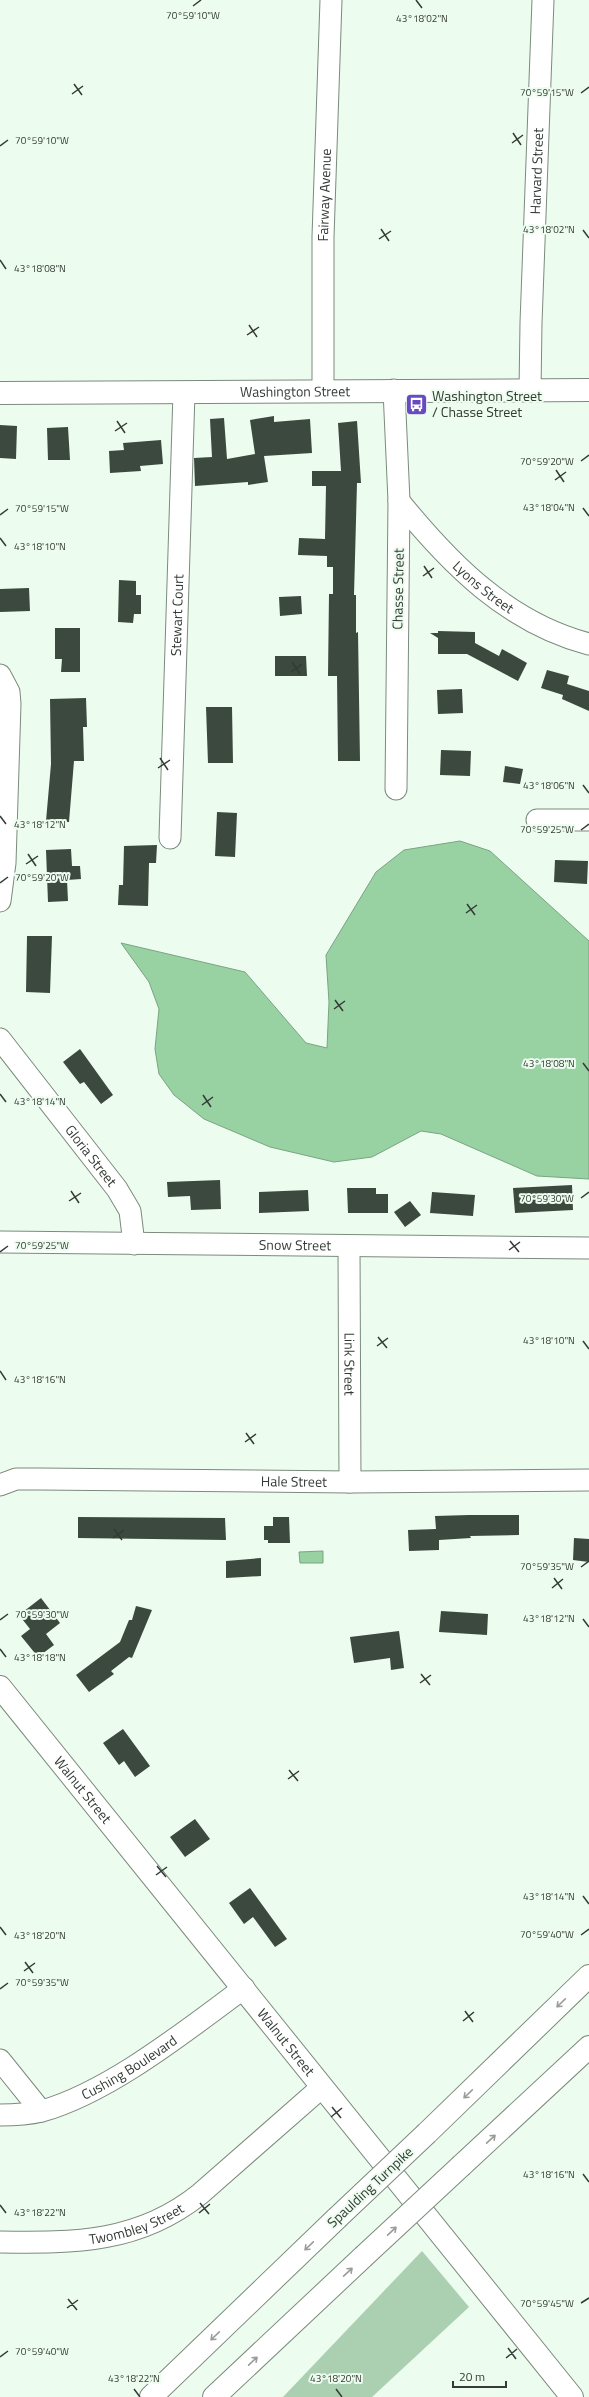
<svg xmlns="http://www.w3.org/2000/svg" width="589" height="2397" font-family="'Titillium Web',sans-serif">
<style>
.green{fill:#abcfb1}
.water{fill:#98d2a3;stroke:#7aa482}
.building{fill:#3c493e}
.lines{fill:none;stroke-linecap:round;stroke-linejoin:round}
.street-casing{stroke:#7c8a7e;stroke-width:23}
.secondary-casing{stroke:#7c8a7e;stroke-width:24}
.highway-casing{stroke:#7c8a7e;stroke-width:24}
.street{stroke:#fff;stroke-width:21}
.secondary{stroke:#fff;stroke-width:22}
.highway{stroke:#fff;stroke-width:22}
.highway-bridge-casing{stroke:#7c8a7e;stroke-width:24;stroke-linecap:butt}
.highway-bridge{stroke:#fff;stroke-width:22}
.oneway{stroke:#9a9c9a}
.ticks{fill:none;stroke:#343a35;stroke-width:1.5}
.labels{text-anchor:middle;stroke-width:4;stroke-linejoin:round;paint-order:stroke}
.street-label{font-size:14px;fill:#343a35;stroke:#ecfcee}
.poi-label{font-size:14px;fill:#343a35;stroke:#ecfcee;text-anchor:start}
.ticks-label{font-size:10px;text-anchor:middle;fill:#343a35;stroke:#ecfcee;stroke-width:4;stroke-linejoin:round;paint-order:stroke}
</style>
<rect width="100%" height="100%" fill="#ecfcee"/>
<path class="green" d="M 422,2251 L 469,2307 L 372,2397 L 283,2397 Z"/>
<path class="water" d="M 460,841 L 490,851 L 589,941 L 589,1179 L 537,1176 L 441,1134 L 421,1131 L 372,1157 L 334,1162 L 270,1147 L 204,1119 L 174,1095 L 159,1074 L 155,1049 L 159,1009 L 149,982 L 121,943 L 245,972 L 306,1043 L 327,1048 L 329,1002 L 326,955 L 376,872 L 404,850 Z
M 323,1551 L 323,1563 L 300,1563 L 299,1552 Z"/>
<path class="building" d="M 274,416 L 274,422 L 310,419 L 312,453 L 264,456 L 268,482 L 248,485 L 248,482 L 195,486 L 194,458 L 212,457 L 210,419 L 224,418 L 227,459 L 255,454 L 250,420 Z
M 357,421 L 361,483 L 357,483 L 354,595 L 356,595 L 356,633 L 358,632 L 360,761 L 338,761 L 337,676 L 328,676 L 329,594 L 333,594 L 333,567 L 327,567 L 327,556 L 298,555 L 299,538 L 325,539 L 326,486 L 312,486 L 312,471 L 341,471 L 338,423 Z
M 0,425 L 17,426 L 16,459 L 0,458 Z
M 68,427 L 70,460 L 48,460 L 47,428 Z
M 161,440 L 163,464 L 140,466 L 141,471 L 110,473 L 109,451 L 124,450 L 123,443 Z
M 119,580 L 136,581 L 136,595 L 141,595 L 141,614 L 134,614 L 133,623 L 118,622 Z
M 29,588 L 30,611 L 0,612 L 0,589 Z
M 301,596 L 302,614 L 280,616 L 279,597 Z
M 55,628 L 80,628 L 80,672 L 61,672 L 62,659 L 55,659 Z
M 438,631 L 475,632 L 475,643 L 499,656 L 502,649 L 527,663 L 518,681 L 467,654 L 438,654 L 438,638 L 430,633 L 438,633 Z
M 275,656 L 306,656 L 307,676 L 275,676 Z
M 547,670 L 569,676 L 567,684 L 589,691 L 589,711 L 562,699 L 563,695 L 541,688 Z
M 462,689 L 463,713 L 438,714 L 437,690 Z
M 86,698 L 87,727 L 83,727 L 84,761 L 74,761 L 69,822 L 46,821 L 51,764 L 50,699 Z
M 206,707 L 232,707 L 233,763 L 208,763 Z
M 441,750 L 471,751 L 470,776 L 440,775 Z
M 505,766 L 523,769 L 520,784 L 503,782 Z
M 217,812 L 237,813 L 235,857 L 215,856 Z
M 157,845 L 156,863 L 149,863 L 148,906 L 118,905 L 119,885 L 123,885 L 124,846 Z
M 71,849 L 72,866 L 80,866 L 81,879 L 67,880 L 68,901 L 48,902 L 46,850 Z
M 555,860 L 588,861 L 587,884 L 554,882 Z
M 27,936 L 52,936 L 50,993 L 26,992 Z
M 80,1049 L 113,1095 L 101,1104 L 84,1082 L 80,1084 L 63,1062 Z
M 220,1180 L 221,1209 L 191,1210 L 190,1196 L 168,1197 L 167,1182 Z
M 572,1185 L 573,1210 L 515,1213 L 513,1188 Z
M 347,1188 L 376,1188 L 376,1194 L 388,1194 L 388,1213 L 348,1213 Z
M 308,1190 L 309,1211 L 259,1213 L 259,1192 Z
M 432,1192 L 475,1195 L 473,1216 L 430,1213 Z
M 410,1201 L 421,1215 L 405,1227 L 394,1212 Z
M 469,1515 L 519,1515 L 519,1535 L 470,1536 L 471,1538 L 439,1540 L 439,1550 L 409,1551 L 408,1530 L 436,1529 L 435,1516 Z
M 78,1517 L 225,1518 L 226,1540 L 78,1538 Z
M 273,1517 L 289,1517 L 290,1543 L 268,1543 L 268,1540 L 264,1540 L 264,1526 L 273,1526 Z
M 574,1538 L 589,1539 L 589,1562 L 573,1560 Z
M 261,1558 L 261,1576 L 226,1578 L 226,1561 Z
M 41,1598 L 60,1623 L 46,1634 L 54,1645 L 38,1657 L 21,1636 L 30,1629 L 19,1615 Z
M 136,1606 L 152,1610 L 132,1658 L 129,1657 L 111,1671 L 114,1674 L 89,1692 L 76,1675 L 120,1642 L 129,1620 L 132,1620 Z
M 441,1611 L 488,1614 L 487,1635 L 439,1632 Z
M 399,1631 L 404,1668 L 391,1670 L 390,1658 L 354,1663 L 350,1637 Z
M 123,1729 L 150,1766 L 135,1777 L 124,1761 L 119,1765 L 103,1743 Z
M 195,1819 L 210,1839 L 185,1857 L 170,1837 Z
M 250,1888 L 287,1939 L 275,1947 L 253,1917 L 244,1924 L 229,1903 Z"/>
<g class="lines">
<defs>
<g id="street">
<path id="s1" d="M 323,390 L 323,237 L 331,0"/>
<path d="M 394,390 L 399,501 L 396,789"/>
<path id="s2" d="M 530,391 L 531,323 L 543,0"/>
<path id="s3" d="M 399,501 C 450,564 508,623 589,644"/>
<path d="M 0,675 L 9,692 L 10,704 L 5,863 L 0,901"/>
<path d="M 537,820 L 589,820"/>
<path id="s4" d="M 170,838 L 184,393"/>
<path id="s5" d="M 0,1039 L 117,1189 L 130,1211 L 134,1244"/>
<path id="s6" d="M 0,1242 L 589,1248"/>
<path id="s7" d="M 349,1247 L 350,1482"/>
<path id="s8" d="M 0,1485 L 16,1479 L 39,1479 L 350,1482 L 589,1480"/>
<path d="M 0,2060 L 41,2111"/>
<path id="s9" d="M 0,2115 C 14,2115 29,2114 42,2111 C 110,2092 188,2029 244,1988"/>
<path id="s10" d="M 0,2242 C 75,2243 139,2243 200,2194 L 322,2087"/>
</g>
<g id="secondary">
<path id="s11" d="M 0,393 L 589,390"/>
<path id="s12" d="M 0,1687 L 572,2397"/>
</g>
<path id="highway" d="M 427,2133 L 589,1976
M 462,2165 L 589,2047
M 151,2397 L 337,2218
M 214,2397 L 363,2257"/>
</defs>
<use href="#street" class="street-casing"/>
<use href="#secondary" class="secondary-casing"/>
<use href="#highway" class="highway-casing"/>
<use href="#street" class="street"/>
<use href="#secondary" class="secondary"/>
<use href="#highway" class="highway"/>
<defs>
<path id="highway-bridge" d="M 337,2218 L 427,2133
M 363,2257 L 462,2165"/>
</defs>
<use href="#highway-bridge" class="highway-bridge-casing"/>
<use href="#highway-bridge" class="highway-bridge"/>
</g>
<defs><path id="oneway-shaft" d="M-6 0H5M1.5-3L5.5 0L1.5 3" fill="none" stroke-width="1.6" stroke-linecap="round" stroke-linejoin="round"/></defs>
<g class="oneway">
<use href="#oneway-shaft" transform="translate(561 2003) rotate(136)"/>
<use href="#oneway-shaft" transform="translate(468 2094) rotate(136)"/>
<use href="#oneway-shaft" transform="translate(491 2139) rotate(-43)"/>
<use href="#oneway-shaft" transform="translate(392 2231) rotate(-43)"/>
<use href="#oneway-shaft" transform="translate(309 2246) rotate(136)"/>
<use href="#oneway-shaft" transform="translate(348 2272) rotate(-43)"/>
<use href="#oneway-shaft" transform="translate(215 2336) rotate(136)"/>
<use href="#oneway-shaft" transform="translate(253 2361) rotate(-43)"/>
</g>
<path class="ticks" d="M 416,0 L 422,8M 193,6 L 201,0M 74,84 L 82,95M 581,93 L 589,87M 72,94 L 83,86M 513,133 L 521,145M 512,143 L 523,135M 0,146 L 8,140M 381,229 L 389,241M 583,230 L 589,238M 379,239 L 391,231M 0,260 L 6,269M 249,325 L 257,337M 247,335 L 259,327M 117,421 L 125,433M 115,431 L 127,423M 581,461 L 589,455M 556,470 L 564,482M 555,480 L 566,472M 583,508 L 589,516M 0,515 L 8,509M 0,538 L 6,546M 424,566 L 432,578M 423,576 L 434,568M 292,662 L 300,674M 291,672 L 302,664M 160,758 L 168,770M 158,768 L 170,760M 583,785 L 589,793M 0,816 L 6,824M 581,830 L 589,824M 28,854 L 36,866M 26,864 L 38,856M 0,883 L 8,877M 467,904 L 475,915M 466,913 L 477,905M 335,1000 L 343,1011M 334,1009 L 345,1001M 583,1063 L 589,1071M 0,1094 L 6,1102M 203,1095 L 211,1107M 202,1105 L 213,1097M 71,1191 L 79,1203M 581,1198 L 589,1192M 69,1201 L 81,1193M 510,1241 L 519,1252M 509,1250 L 520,1242M 0,1252 L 8,1246M 378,1337 L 387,1348M 583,1341 L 589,1349M 377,1346 L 388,1338M 0,1371 L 6,1380M 246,1433 L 254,1444M 245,1442 L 256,1434M 114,1529 L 122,1540M 113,1538 L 124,1530M 581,1567 L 589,1561M 554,1578 L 562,1589M 552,1588 L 563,1579M 583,1619 L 589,1627M 0,1620 L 8,1614M 0,1649 L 6,1657M 421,1674 L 430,1685M 420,1683 L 431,1675M 289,1770 L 298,1781M 288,1779 L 299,1771M 157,1866 L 166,1877M 156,1875 L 167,1867M 583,1896 L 589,1904M 0,1927 L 6,1935M 581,1935 L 589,1929M 25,1962 L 33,1973M 24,1971 L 35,1963M 0,1989 L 8,1983M 465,2011 L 473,2022M 463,2021 L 474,2012M 332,2107 L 341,2118M 331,2117 L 342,2108M 583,2174 L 589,2182M 200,2203 L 209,2214M 0,2205 L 6,2213M 199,2213 L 210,2204M 68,2299 L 77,2310M 581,2303 L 589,2298M 67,2308 L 78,2300M 508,2348 L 516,2359M 0,2357 L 8,2351M 506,2358 L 517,2349M 134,2389 L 140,2397M 336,2389 L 342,2397"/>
<defs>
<symbol id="bus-square" viewBox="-11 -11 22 22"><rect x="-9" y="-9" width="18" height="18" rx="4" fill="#694ac2" stroke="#ecfcee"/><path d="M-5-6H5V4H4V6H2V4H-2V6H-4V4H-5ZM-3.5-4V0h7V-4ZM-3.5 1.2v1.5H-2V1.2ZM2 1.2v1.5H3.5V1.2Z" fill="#fff"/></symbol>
</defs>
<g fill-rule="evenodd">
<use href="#bus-square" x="404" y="392" width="25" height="25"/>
</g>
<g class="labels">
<g class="street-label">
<text dy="5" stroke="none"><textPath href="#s2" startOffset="220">Harvard Street</textPath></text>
<text dy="5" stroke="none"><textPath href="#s1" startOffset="195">Fairway Avenue</textPath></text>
<text dy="5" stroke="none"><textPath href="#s11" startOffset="295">Washington Street</textPath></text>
<text dy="5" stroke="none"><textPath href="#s3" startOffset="121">Lyons Street</textPath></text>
<text transform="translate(398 589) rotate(-89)" y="5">Chasse Street</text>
<text dy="5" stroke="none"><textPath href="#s4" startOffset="223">Stewart Court</textPath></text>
<text dy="5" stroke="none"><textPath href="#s5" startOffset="148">Gloria Street</textPath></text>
<text dy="5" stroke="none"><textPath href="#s6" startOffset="295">Snow Street</textPath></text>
<text dy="5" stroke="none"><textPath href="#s7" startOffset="117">Link Street</textPath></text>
<text dy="5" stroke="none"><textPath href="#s8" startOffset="295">Hale Street</textPath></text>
<text dy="5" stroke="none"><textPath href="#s12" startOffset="132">Walnut Street</textPath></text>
<text dy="5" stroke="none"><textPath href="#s12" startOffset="456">Walnut Street</textPath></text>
<text dy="5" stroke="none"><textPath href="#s9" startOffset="140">Cushing Boulevard</textPath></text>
<text transform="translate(370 2187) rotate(-43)" y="5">Spaulding Turnpike</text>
<text dy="5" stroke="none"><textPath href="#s10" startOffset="139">Twombley Street</textPath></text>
</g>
<g class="poi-label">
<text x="432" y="401">Washington Street<tspan x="432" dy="16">/ Chasse Street</tspan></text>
</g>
</g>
<g class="ticks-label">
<text x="193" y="19">70°59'10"W</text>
<text x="422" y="22">43°18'02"N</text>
<text x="547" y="96">70°59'15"W</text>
<text x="42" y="144">70°59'10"W</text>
<text x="549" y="233">43°18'02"N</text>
<text x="40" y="272">43°18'08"N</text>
<text x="547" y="465">70°59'20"W</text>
<text x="549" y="511">43°18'04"N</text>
<text x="42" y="512">70°59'15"W</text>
<text x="40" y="550">43°18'10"N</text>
<text x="549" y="789">43°18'06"N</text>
<text x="40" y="828">43°18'12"N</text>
<text x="547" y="833">70°59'25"W</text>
<text x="42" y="881">70°59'20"W</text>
<text x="549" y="1067">43°18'08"N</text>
<text x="40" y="1105">43°18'14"N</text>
<text x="547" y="1202">70°59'30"W</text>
<text x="42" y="1249">70°59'25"W</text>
<text x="549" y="1344">43°18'10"N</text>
<text x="40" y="1383">43°18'16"N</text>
<text x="547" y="1570">70°59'35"W</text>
<text x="42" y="1618">70°59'30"W</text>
<text x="549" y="1622">43°18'12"N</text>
<text x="40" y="1661">43°18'18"N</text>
<text x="549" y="1900">43°18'14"N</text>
<text x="547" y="1938">70°59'40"W</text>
<text x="40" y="1939">43°18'20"N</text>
<text x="42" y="1986">70°59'35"W</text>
<text x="549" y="2178">43°18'16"N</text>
<text x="40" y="2216">43°18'22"N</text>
<text x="547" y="2307">70°59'45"W</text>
<text x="42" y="2355">70°59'40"W</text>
<text x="134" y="2382">43°18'22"N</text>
<text x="336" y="2382">43°18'20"N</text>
</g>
<path d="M453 2381v6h53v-6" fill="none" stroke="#343a35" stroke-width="2"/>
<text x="459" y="2381" font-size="12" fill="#343a35" stroke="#ecfcee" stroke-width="3" paint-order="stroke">20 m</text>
</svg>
